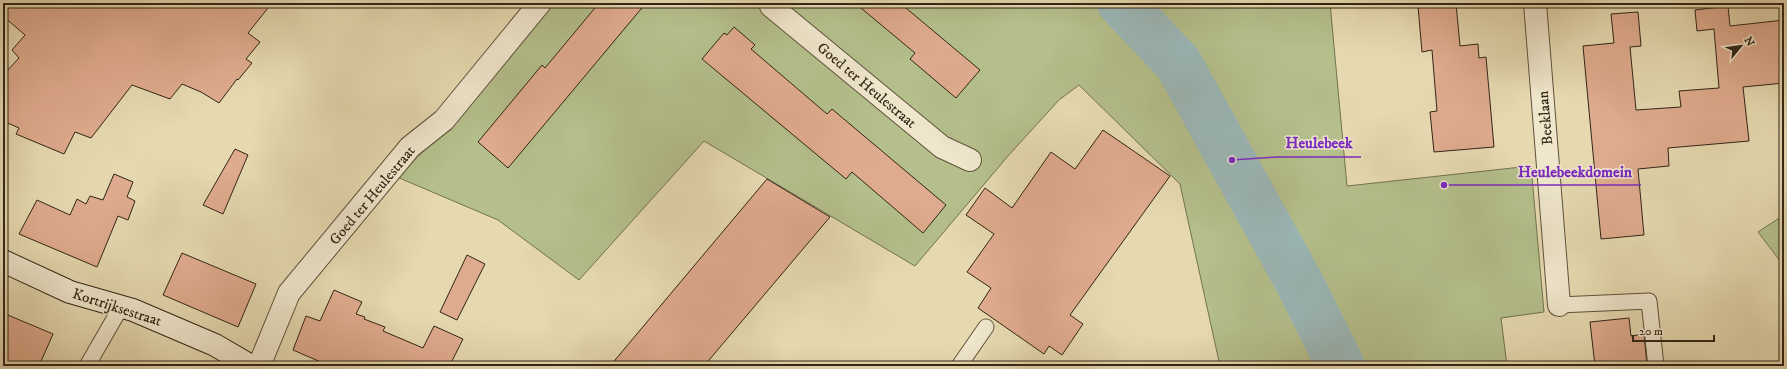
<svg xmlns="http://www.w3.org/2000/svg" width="1787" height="369" font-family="'IM FELL DW Pica',serif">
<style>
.green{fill:#b4bf8b;stroke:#727250}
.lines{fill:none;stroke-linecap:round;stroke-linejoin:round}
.river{stroke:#9bb7b7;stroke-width:48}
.building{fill:#dfab8e;stroke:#312516}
.lane-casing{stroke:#5e523c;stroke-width:17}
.street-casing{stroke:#5e523c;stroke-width:24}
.secondary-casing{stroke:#312516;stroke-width:24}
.lane{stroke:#efe6cc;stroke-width:15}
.street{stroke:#efe6cc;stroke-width:22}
.secondary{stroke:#efe6cc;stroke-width:22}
.labels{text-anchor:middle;stroke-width:3;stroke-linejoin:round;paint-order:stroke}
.street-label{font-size:15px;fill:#312516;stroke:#efe6cc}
.leader{fill:none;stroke:#7b2cbf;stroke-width:1.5}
.callout-dot{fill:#7b2cbf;stroke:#efe6cc;stroke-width:1.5}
.callout-label{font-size:16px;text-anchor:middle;font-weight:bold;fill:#7b2cbf;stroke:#efe6cc;stroke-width:3;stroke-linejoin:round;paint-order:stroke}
</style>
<rect width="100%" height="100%" fill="#e6d9b0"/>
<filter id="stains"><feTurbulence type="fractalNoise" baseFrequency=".005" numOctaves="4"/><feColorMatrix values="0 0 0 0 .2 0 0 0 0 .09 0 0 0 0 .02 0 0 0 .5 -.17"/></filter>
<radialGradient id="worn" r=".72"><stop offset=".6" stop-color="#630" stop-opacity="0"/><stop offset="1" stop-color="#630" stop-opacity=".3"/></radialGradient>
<path class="green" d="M 552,3 L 1330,3 L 1347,186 L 1531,166 L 1544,312 L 1501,318 L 1507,366 L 1220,366 L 1180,184 L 1079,85 L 1059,100 L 1008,156 L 915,266 L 704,141 L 579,280 L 498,220 L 397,177 L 447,128 Z
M 1784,215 L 1784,266 L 1758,232 Z"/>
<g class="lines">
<path class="river" d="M 1121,3 L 1178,63 L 1299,282 L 1341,366"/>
</g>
<path class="building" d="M 3,3 L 272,3 L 248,33 L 260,42 L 246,59 L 252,63 L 238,80 L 237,79 L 219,103 L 201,92 L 182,84 L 170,99 L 132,85 L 91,138 L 75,132 L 64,154 L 16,134 L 19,128 L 3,121 L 3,75 L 19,58 L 12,50 L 25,35 L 3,16 Z
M 599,3 L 646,3 L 508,168 L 478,142 L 542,65 L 545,68 Z
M 855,3 L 900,3 L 980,70 L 956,98 L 910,59 L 915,53 Z
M 1434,3 L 1456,3 L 1460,46 L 1478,44 L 1479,58 L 1486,57 L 1494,147 L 1434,152 L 1430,112 L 1437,111 L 1432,50 L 1422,52 L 1418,6 Z
M 1728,6 L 1730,26 L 1784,20 L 1784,83 L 1743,87 L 1749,141 L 1668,148 L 1669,166 L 1638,169 L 1644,235 L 1601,239 L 1583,46 L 1614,43 L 1611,14 L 1638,12 L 1641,46 L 1630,47 L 1636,110 L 1681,107 L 1679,91 L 1719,88 L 1714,29 L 1697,31 L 1695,10 Z
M 734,27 L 755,45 L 751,49 L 827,114 L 832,109 L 946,205 L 923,233 L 852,172 L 846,179 L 702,59 L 724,33 L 727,35 Z
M 1103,130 L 1170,176 L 1070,315 L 1083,324 L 1062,355 L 1049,346 L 1044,354 L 978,308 L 991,288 L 967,272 L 994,234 L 966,215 L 985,188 L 1012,208 L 1051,152 L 1075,169 Z
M 235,149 L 248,155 L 223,214 L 203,205 Z
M 114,174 L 133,182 L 127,197 L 135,201 L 128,220 L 118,216 L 97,267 L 19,234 L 37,200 L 70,215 L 77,199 L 86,204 L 90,196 L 103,200 Z
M 767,179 L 830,217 L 704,366 L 610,366 Z
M 182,253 L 256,284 L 238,327 L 163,295 Z
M 467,255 L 485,264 L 457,320 L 440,312 Z
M 334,290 L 362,302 L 356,314 L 365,317 L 364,319 L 385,327 L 383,331 L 423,348 L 434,326 L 463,339 L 452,361 L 464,366 L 330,366 L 293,350 L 306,316 L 320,321 Z
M 3,313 L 53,334 L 39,366 L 3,366 Z
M 1629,318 L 1631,336 L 1644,334 L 1647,366 L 1595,366 L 1590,322 Z"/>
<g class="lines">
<defs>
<path id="lane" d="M 1559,305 L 1649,301 L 1656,366
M 87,366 L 121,307
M 959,366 L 986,327"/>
<path id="street" d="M 770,3 L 771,6 L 942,147 L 970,160
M 1535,3 L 1559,305
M 259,366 L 289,293 L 410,147 L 444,120 L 540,3"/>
<path id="secondary" d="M 3,261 L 70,292 L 133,310 L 215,345 L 251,366"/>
</defs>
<use href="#lane" class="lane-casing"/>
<use href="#street" class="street-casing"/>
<use href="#secondary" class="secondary-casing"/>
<use href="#lane" class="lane"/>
<use href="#street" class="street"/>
<use href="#secondary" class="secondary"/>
</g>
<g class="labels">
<g class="street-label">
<text transform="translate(867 85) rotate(40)" y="5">Goed ter Heulestraat</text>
<text transform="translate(1545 118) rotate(-95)" y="5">Beeklaan</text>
<text transform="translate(372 195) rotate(-50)" y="5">Goed ter Heulestraat</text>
<text transform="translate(117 307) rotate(18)" y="5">Kortrijksestraat</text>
</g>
</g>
<path class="leader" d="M1232 160L1277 157H1361M1444 185L1510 185H1641"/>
<g class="callout-dot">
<circle cx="1232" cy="160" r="4"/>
<circle cx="1444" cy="185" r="4"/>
</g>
<g class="callout-label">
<text x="1319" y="148">Heulebeek</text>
<text x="1575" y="177">Heulebeekdomein</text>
</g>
<rect width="1787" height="369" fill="none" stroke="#e6d9b0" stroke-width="16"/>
<rect x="4" y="4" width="1779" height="361" fill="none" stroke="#312516" stroke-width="2"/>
<rect x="8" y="8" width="1771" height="353" fill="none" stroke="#312516"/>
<g transform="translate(1741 46) rotate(61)" stroke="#efe6cc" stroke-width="3" paint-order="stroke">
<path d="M0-3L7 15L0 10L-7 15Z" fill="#312516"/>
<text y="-6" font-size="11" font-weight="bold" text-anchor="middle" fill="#312516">N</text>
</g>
<path d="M1633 335v6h81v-6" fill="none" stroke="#312516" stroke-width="2"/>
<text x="1639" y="335" font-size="12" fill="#312516" stroke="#efe6cc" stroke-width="3" paint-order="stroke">20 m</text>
<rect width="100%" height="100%" filter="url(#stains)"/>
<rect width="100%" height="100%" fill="url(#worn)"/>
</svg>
